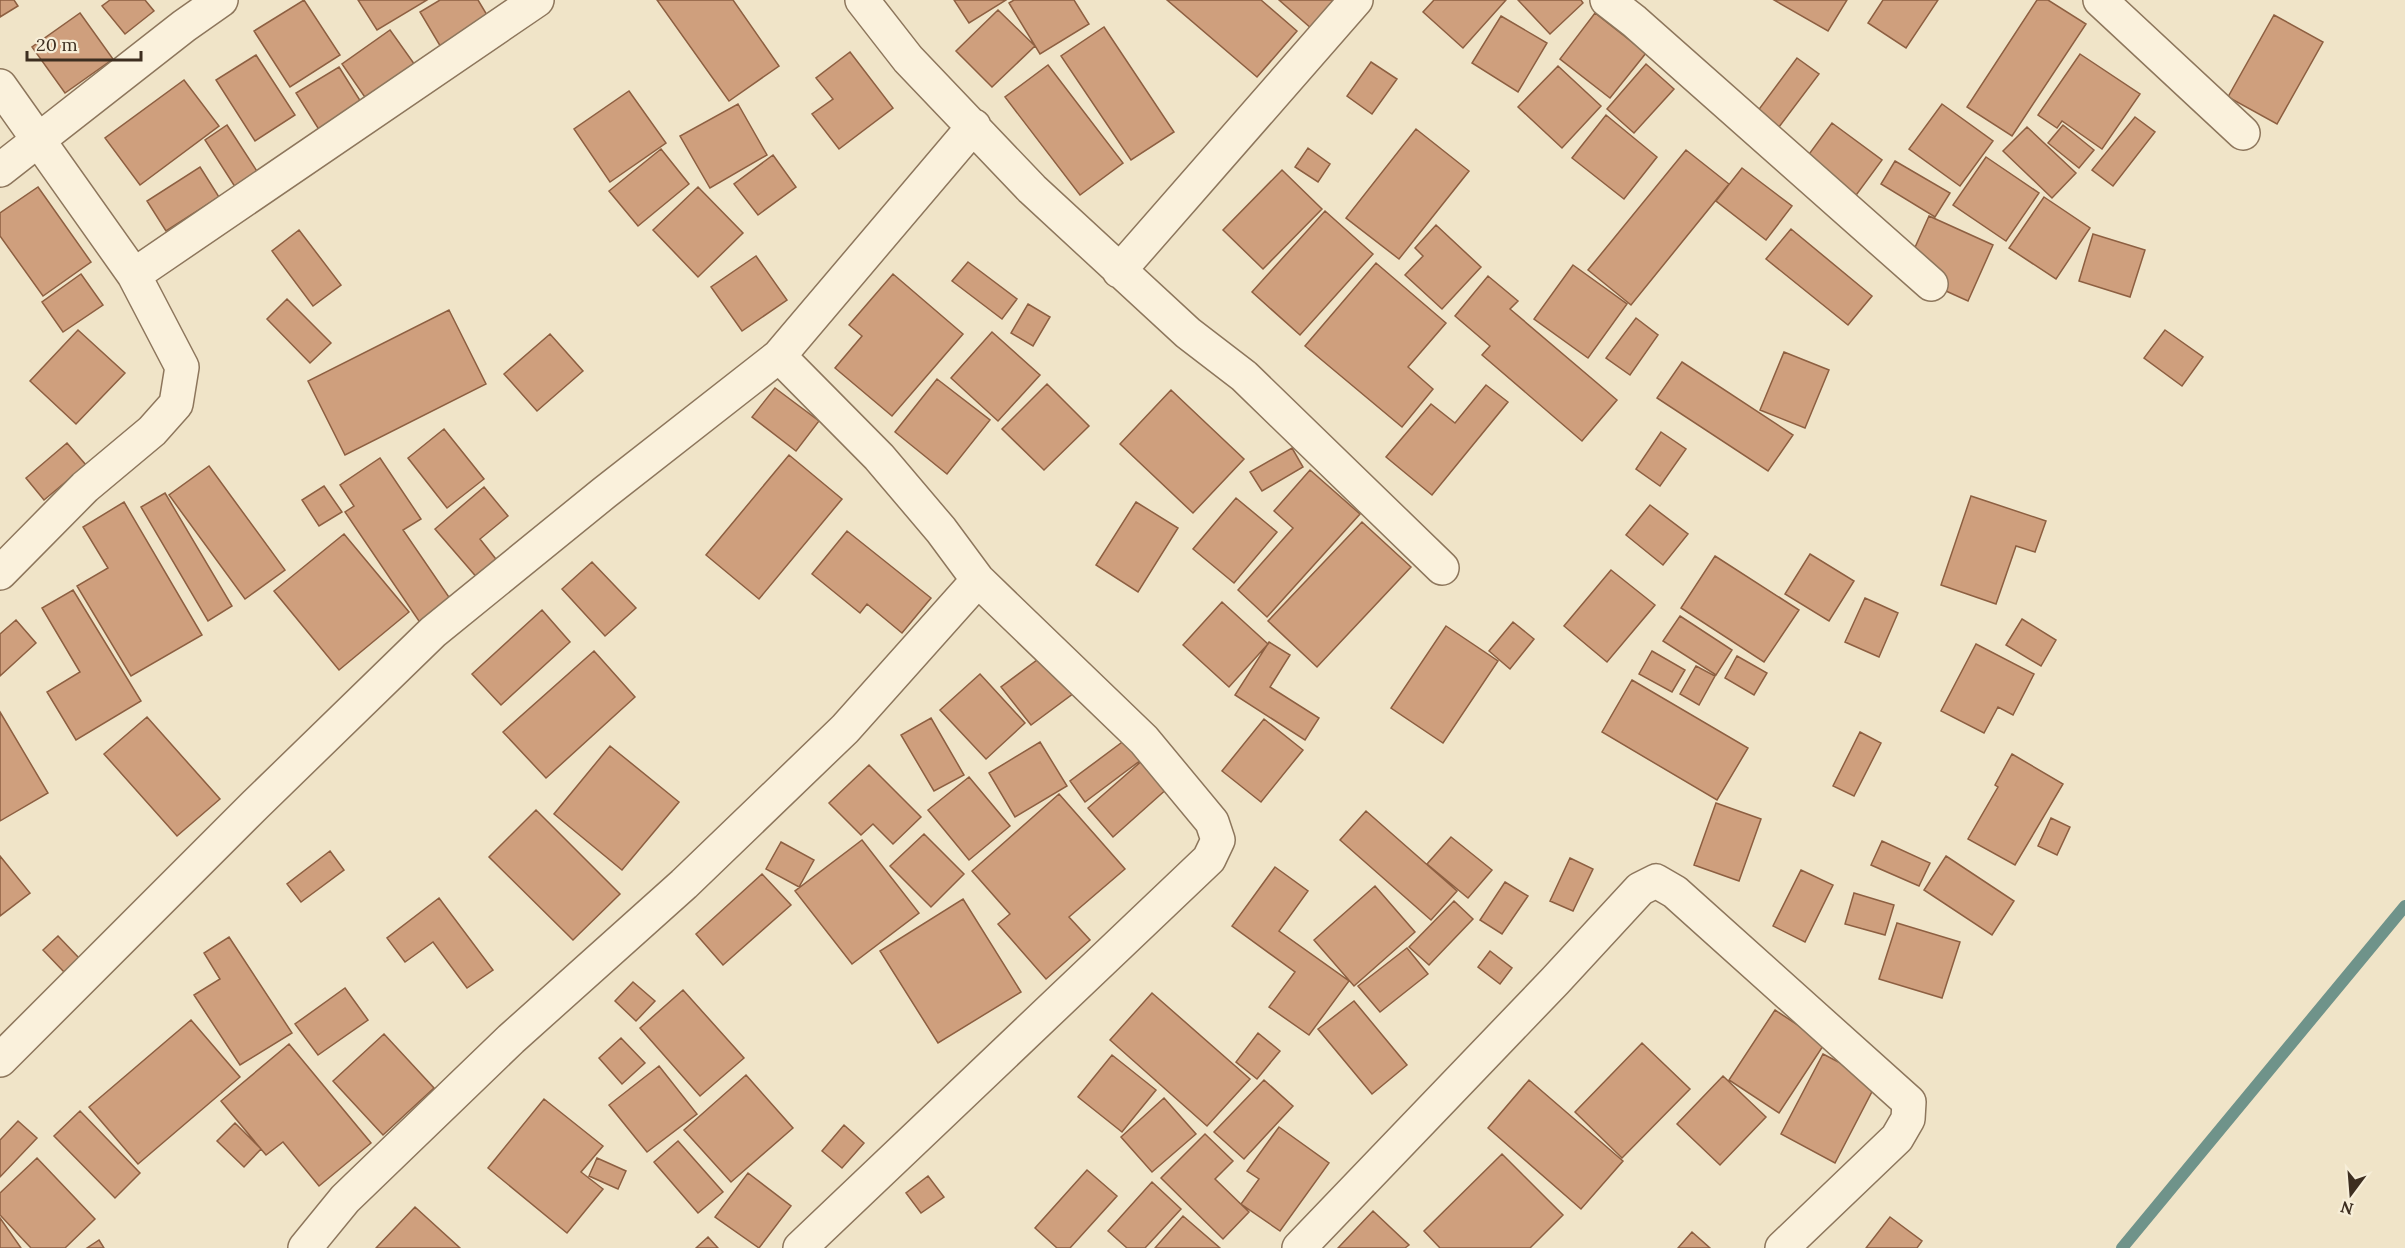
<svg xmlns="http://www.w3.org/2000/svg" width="2405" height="1248" font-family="Lora,serif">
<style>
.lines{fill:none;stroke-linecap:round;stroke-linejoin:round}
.stream{stroke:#6f938a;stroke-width:12}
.building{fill:#cf9f7d;stroke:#8d5f41;stroke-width:1.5}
.minor-casing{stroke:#8d765c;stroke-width:36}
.minor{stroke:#faf1dc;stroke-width:33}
</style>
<rect width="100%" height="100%" fill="#f0e4c8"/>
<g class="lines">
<path class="stream" d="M 2122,1248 L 2405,906"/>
</g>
<path class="building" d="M 0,0 L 14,0 L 18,6 L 0,17 Z
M 110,0 L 145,0 L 154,11 L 125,34 L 102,6 Z
M 304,0 L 340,55 L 290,87 L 254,31 Z
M 358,0 L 427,0 L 377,30 Z
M 440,0 L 478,0 L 490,20 L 442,49 L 420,12 Z
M 657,0 L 733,0 L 779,66 L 729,101 Z
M 954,0 L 1006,0 L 969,23 Z
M 1014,0 L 1074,0 L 1089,24 L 1040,54 L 1009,3 Z
M 1167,0 L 1261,0 L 1297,31 L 1257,77 Z
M 1279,0 L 1338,0 L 1312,29 Z
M 1434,0 L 1506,0 L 1463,48 L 1423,12 Z
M 1518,0 L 1581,0 L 1583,3 L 1550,34 Z
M 1774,0 L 1847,0 L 1828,31 Z
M 1883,0 L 1938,0 L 1906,48 L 1868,23 Z
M 2037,0 L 2048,0 L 2086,24 L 2012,136 L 1967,107 Z
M 998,10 L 1035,46 L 992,87 L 956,51 Z
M 80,13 L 113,59 L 65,93 L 32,47 Z
M 1595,13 L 1646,53 L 1610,98 L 1560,59 Z
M 2274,15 L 2323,42 L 2277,124 L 2228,97 Z
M 1501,16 L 1547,43 L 1518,92 L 1472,63 Z
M 1104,27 L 1174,132 L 1131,160 L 1061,56 Z
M 390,30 L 420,72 L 371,106 L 342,64 Z
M 850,52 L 893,108 L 839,149 L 812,114 L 833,99 L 816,78 Z
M 2080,54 L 2140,94 L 2102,149 L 2062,121 L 2057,128 L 2038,115 Z
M 256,55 L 295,115 L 255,141 L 216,80 Z
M 1797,58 L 1819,74 L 1779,127 L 1757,112 Z
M 1371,62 L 1397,79 L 1372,114 L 1347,96 Z
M 1646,64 L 1674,89 L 1634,133 L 1607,109 Z
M 1048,65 L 1123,163 L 1080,195 L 1005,97 Z
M 1558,66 L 1601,106 L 1562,148 L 1518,107 Z
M 339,67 L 366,110 L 323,136 L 296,93 Z
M 184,80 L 219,126 L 140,185 L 105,138 Z
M 629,91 L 666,143 L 610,182 L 574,129 Z
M 738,104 L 767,155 L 710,188 L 680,136 Z
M 1942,104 L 1993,141 L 1960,186 L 1909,149 Z
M 1606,115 L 1657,157 L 1624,199 L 1572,158 Z
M 2135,117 L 2155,132 L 2113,186 L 2092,170 Z
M 1832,123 L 1882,160 L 1854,198 L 1804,161 Z
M 227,125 L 262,179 L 239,193 L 205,140 Z
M 2063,125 L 2094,150 L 2079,168 L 2048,143 Z
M 2027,127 L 2076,173 L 2052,198 L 2003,151 Z
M 1416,129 L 1469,171 L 1399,259 L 1346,218 Z
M 1308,148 L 1330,164 L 1318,182 L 1295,167 Z
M 661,149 L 689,184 L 638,226 L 609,191 Z
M 1686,150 L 1729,184 L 1631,305 L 1588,270 Z
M 773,155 L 796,187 L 758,215 L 734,184 Z
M 1986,157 L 2039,193 L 2006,241 L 1953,205 Z
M 1895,161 L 1950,193 L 1935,217 L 1881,184 Z
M 200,167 L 219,197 L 166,231 L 147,201 Z
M 1742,168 L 1792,206 L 1766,240 L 1716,201 Z
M 1282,170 L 1322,209 L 1263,269 L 1223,230 Z
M 38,187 L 91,262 L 43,296 L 0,236 L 0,213 Z
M 698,187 L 743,233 L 698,277 L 653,230 Z
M 2044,197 L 2090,228 L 2056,279 L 2009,248 Z
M 1325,211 L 1373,254 L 1300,335 L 1252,292 Z
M 1929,216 L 1993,245 L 1968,301 L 1904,272 Z
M 1436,225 L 1481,267 L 1442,309 L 1405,275 L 1423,256 L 1415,248 Z
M 1791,229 L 1872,296 L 1848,325 L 1766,259 Z
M 299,230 L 341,285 L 313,306 L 272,251 Z
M 2093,234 L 2145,250 L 2130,297 L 2079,281 Z
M 756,256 L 787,300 L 742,331 L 711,287 Z
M 968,262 L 1017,299 L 1002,319 L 952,281 Z
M 1376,263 L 1446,323 L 1408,367 L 1433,389 L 1402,427 L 1305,346 Z
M 1573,265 L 1627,304 L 1588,358 L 1534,319 Z
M 81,274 L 103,305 L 63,332 L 42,302 Z
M 893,274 L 963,334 L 892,416 L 835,368 L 862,336 L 849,325 Z
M 1488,276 L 1518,301 L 1510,309 L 1617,400 L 1582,441 L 1482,355 L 1490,346 L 1455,316 Z
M 287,299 L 331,343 L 310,363 L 267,319 Z
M 1028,304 L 1050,317 L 1033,346 L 1011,333 Z
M 449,310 L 486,384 L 345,455 L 308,381 Z
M 1636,318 L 1658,335 L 1630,375 L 1606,358 Z
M 78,330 L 125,373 L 76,424 L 30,381 Z
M 2165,330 L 2203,357 L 2182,386 L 2144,358 Z
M 992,332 L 1040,375 L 998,421 L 951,378 Z
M 550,334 L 583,371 L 537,411 L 504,374 Z
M 1784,352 L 1829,370 L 1805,428 L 1760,410 Z
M 1682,362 L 1793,435 L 1768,471 L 1657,398 Z
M 937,379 L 990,420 L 947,474 L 895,432 Z
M 1047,384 L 1089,426 L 1044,470 L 1002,429 Z
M 1486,385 L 1508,402 L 1432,495 L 1386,457 L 1431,404 L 1455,423 Z
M 775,388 L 819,421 L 796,451 L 752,417 Z
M 1171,390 L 1244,459 L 1193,513 L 1120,444 Z
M 444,429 L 484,479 L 447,508 L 408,458 Z
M 1661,432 L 1686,449 L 1660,486 L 1636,469 Z
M 67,443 L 86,465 L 44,500 L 26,478 Z
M 1292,448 L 1303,467 L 1262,491 L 1250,472 Z
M 789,455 L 842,499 L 759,599 L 706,555 Z
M 380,458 L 421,519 L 403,530 L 453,603 L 421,624 L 345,512 L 354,506 L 340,485 Z
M 209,466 L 285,570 L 245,599 L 169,495 Z
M 1310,470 L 1360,514 L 1267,617 L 1238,590 L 1293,528 L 1274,511 Z
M 324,486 L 342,512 L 319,526 L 302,500 Z
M 484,487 L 508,516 L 480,539 L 499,563 L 479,580 L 435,529 Z
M 165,493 L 232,606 L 208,621 L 141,507 Z
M 1971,496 L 2046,521 L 2035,552 L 2016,546 L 1996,604 L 1941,585 Z
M 1236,498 L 1277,532 L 1234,583 L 1193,549 Z
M 124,502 L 202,635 L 131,676 L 77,586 L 108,568 L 83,527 Z
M 1136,502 L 1178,528 L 1138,592 L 1096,565 Z
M 1650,505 L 1688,534 L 1663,565 L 1626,535 Z
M 1362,522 L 1411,567 L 1317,667 L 1268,621 Z
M 847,531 L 931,598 L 902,633 L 867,604 L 860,613 L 812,574 Z
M 344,534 L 409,612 L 339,670 L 274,591 Z
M 1810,554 L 1854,581 L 1829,621 L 1785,594 Z
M 1715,556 L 1799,610 L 1764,662 L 1681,608 Z
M 592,562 L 636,608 L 605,636 L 562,589 Z
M 1611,570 L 1655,605 L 1607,662 L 1564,626 Z
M 73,590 L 141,701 L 76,740 L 47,692 L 80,672 L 42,608 Z
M 1865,598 L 1898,613 L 1879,657 L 1845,642 Z
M 1222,602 L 1268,644 L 1229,687 L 1183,645 Z
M 542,610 L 570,642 L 501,705 L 472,674 Z
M 1680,616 L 1732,650 L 1716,675 L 1663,641 Z
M 2022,619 L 2056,640 L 2041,666 L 2006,645 Z
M 16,620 L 36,643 L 0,676 L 0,634 Z
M 1513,622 L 1534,639 L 1510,669 L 1489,651 Z
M 1446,626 L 1498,661 L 1443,743 L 1391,708 Z
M 1269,642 L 1290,655 L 1270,687 L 1319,718 L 1305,740 L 1235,695 Z
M 1976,644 L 2034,674 L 2013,715 L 1998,707 L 1984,733 L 1941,711 Z
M 594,651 L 635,697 L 546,778 L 503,732 Z
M 1049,651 L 1078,690 L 1031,725 L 1001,687 Z
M 1652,651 L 1685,670 L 1672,692 L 1639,674 Z
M 1737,656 L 1767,673 L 1754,695 L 1725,678 Z
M 1696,666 L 1715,676 L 1699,705 L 1680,694 Z
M 980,674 L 1025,723 L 986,759 L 940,710 Z
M 1632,680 L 1748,748 L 1717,800 L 1602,732 Z
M 0,712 L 48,793 L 0,821 Z
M 147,717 L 220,799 L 177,836 L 104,754 Z
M 931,718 L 964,775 L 934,791 L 901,735 Z
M 1264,719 L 1303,750 L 1261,802 L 1222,771 Z
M 1860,732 L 1881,743 L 1854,796 L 1833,786 Z
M 1125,740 L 1141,760 L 1085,802 L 1070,781 Z
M 1040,742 L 1067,786 L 1015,817 L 989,773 Z
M 610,746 L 679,802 L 622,870 L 554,814 Z
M 2012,754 L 2063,784 L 2015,865 L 1968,839 L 1998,787 L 1995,785 Z
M 1144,759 L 1169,787 L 1113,837 L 1088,808 Z
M 869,765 L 921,817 L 893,844 L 873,824 L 861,835 L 829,803 Z
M 969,777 L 1010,826 L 969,860 L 928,810 Z
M 1059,794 L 1125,869 L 1069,917 L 1090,940 L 1046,979 L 998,924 L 1010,914 L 972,871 Z
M 1716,803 L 1761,819 L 1739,881 L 1694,865 Z
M 536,810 L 620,894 L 573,940 L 489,857 Z
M 1366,811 L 1457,891 L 1431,920 L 1340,840 Z
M 2051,818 L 2070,827 L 2057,855 L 2038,846 Z
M 924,834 L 964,874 L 931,907 L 890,866 Z
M 1451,837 L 1492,870 L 1468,898 L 1427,864 Z
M 862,840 L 919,913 L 852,964 L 795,891 Z
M 1882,841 L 1930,863 L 1919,886 L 1871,865 Z
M 781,842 L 814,860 L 799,887 L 766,869 Z
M 330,851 L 344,870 L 301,902 L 287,884 Z
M 0,856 L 30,893 L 0,916 Z
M 1946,856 L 2014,901 L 1992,935 L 1924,890 Z
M 1570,858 L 1593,869 L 1573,911 L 1550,901 Z
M 1275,867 L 1308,891 L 1279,931 L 1349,981 L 1309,1035 L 1269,1007 L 1295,972 L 1232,926 Z
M 1801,870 L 1833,885 L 1805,942 L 1773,926 Z
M 762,874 L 791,905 L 723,965 L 696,934 Z
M 1505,882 L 1528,896 L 1502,934 L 1480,920 Z
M 1375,886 L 1415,932 L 1354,986 L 1314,940 Z
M 1854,893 L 1894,905 L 1885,935 L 1845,924 Z
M 439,898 L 493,970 L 467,988 L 433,942 L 405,962 L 387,938 Z
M 963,899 L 1021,992 L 938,1043 L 880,951 Z
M 1454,901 L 1473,919 L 1429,965 L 1409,947 Z
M 1897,923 L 1960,942 L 1942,998 L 1879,979 Z
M 58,936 L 79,958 L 64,972 L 43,950 Z
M 229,937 L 292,1033 L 240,1065 L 194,995 L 220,979 L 204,953 Z
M 1407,948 L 1428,974 L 1380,1012 L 1358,986 Z
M 1490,951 L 1512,968 L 1500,984 L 1478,967 Z
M 633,982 L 655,1001 L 636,1021 L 615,1001 Z
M 345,988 L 368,1020 L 318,1055 L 295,1024 Z
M 683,990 L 744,1058 L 700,1096 L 640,1028 Z
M 1152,993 L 1250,1079 L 1207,1126 L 1110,1040 Z
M 1354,1001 L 1407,1065 L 1372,1094 L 1318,1029 Z
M 1775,1010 L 1825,1043 L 1779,1113 L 1729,1080 Z
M 191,1020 L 240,1077 L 138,1164 L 89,1107 Z
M 1258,1033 L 1280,1051 L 1257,1079 L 1236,1062 Z
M 384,1034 L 434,1088 L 383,1135 L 333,1081 Z
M 621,1038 L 645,1063 L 622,1084 L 599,1058 Z
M 1642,1043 L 1690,1089 L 1622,1158 L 1575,1112 Z
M 289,1044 L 371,1143 L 319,1186 L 283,1142 L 266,1155 L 221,1101 Z
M 1823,1054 L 1877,1082 L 1835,1163 L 1781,1134 Z
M 1112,1055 L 1156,1090 L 1122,1132 L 1078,1097 Z
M 659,1066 L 697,1114 L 647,1152 L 609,1105 Z
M 746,1075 L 793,1128 L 731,1182 L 684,1130 Z
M 1723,1076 L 1766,1117 L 1720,1165 L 1677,1124 Z
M 1264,1080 L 1293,1106 L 1244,1159 L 1214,1132 Z
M 1529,1080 L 1623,1161 L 1581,1209 L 1488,1128 Z
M 1164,1098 L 1196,1134 L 1152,1172 L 1121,1137 Z
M 544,1099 L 603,1146 L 581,1172 L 603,1189 L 567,1233 L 488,1168 Z
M 80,1111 L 140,1173 L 115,1198 L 54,1136 Z
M 18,1121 L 37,1138 L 0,1177 L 0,1140 Z
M 235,1123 L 261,1149 L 244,1167 L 217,1141 Z
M 844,1125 L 864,1143 L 842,1168 L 822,1151 Z
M 1279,1127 L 1329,1163 L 1280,1231 L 1241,1204 L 1259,1179 L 1247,1171 Z
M 1205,1134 L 1233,1161 L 1215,1179 L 1249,1212 L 1223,1239 L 1161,1178 Z
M 678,1141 L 723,1192 L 698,1213 L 654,1162 Z
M 1502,1154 L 1563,1215 L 1530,1248 L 1440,1248 L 1424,1231 Z
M 37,1158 L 95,1219 L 65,1248 L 31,1248 L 0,1215 L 0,1193 Z
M 597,1158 L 626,1171 L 618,1189 L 589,1176 Z
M 1087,1170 L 1117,1196 L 1070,1248 L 1057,1248 L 1035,1228 Z
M 748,1173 L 791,1206 L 759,1248 L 715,1217 Z
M 928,1176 L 944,1197 L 921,1213 L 906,1193 Z
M 1152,1182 L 1181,1209 L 1145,1248 L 1127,1248 L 1108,1231 Z
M 415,1207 L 460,1248 L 376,1248 Z
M 1373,1211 L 1409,1245 L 1405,1248 L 1338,1248 Z
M 1183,1216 L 1220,1248 L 1155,1248 Z
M 1890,1217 L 1922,1241 L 1917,1248 L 1866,1248 Z
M 0,1218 L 21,1248 L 0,1248 Z
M 1692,1232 L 1710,1248 L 1678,1248 Z
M 708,1237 L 718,1248 L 696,1248 Z
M 99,1240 L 104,1248 L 87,1248 Z"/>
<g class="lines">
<defs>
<path id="minor" d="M 862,0 L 908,59 L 1032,189 L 1188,333 L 1244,376 L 1442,568
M 1607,0 L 1634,21 L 1931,284
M 2100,0 L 2243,133
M 0,86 L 134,275 L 182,367 L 176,404 L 152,431 L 85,487 L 0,573
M 0,170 L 184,26 L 221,0
M 1119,271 L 1356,0
M 134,275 L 537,0
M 779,356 L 879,457 L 941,530 L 978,580 L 1144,740 L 1212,822 L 1218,840 L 1209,859 L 800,1248
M 0,1060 L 255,805 L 433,632 L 604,493 L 779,356 L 974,126
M 305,1248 L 345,1199 L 511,1039 L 684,884 L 845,729 L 978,580
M 1299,1248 L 1555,981 L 1640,889 L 1656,881 L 1675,892 L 1909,1102 L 1908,1119 L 1897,1138 L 1782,1248"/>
</defs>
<use href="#minor" class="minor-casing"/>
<use href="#minor" class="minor"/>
</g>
<g transform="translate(2351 1194) rotate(196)" stroke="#f7eed8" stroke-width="4.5" paint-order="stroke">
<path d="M0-4.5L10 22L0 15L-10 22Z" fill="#3d2e20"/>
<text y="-9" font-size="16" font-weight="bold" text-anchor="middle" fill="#3d2e20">N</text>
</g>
<path d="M27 51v9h114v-9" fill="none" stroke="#3d2e20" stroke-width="3"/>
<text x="36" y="51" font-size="18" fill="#3d2e20" stroke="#f7eed8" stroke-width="4.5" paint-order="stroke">20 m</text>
</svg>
